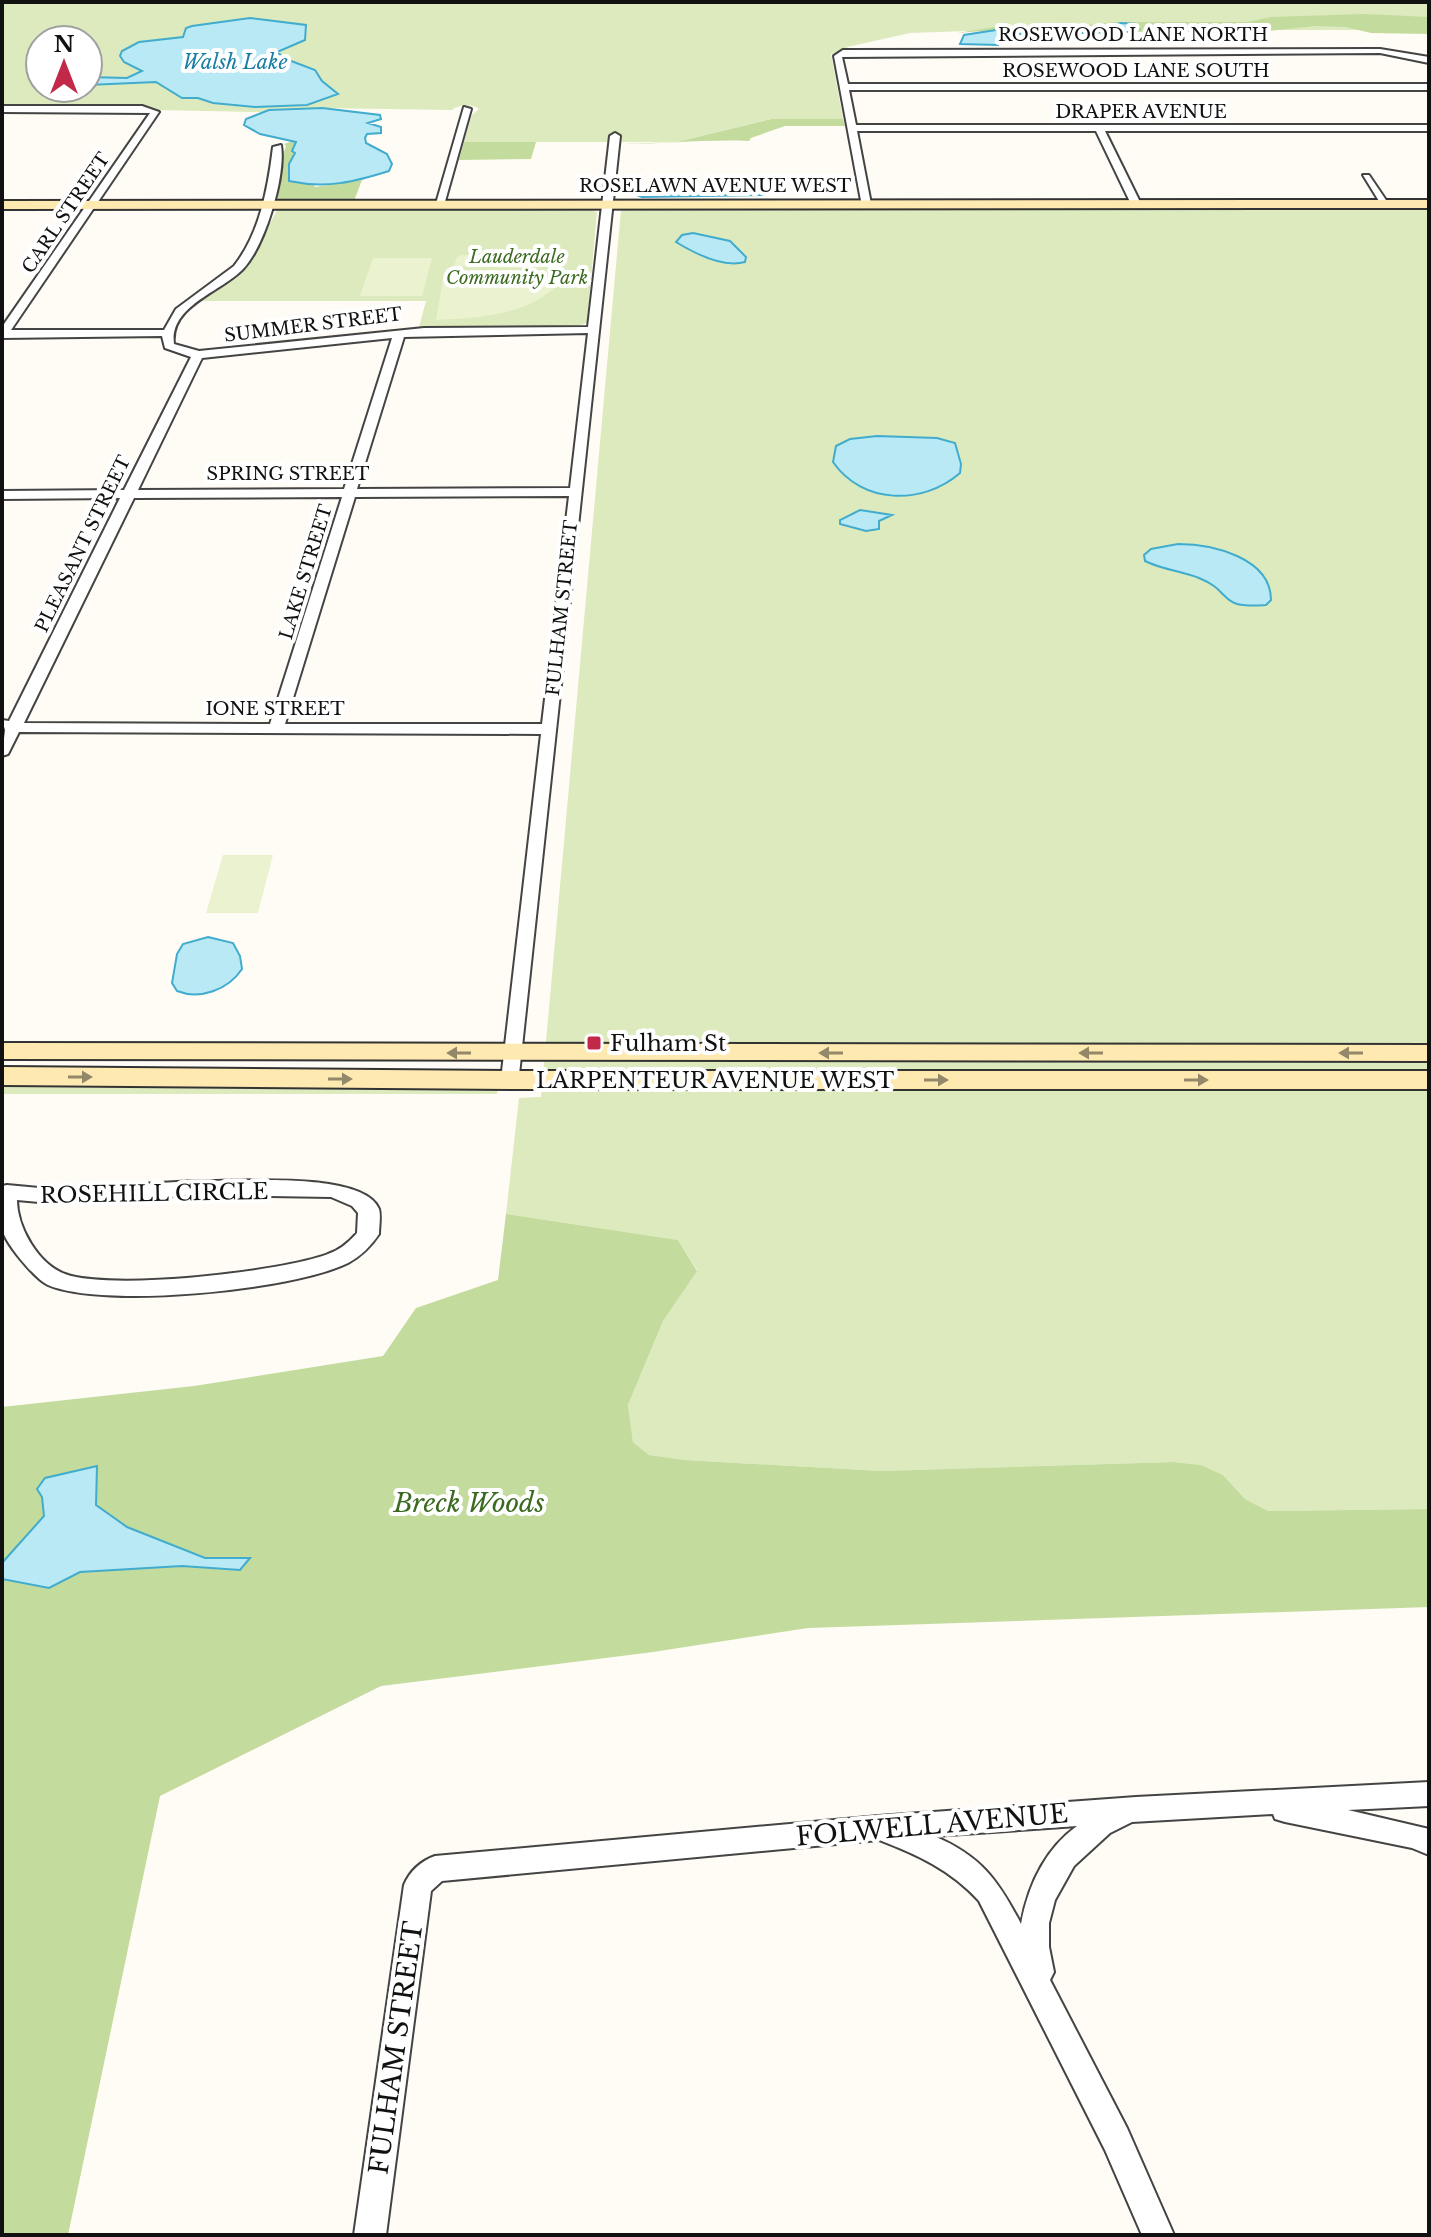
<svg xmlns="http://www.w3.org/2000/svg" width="1431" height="2237" font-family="'Libre Baskerville',serif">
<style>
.green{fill:#dceabd;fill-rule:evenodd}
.forest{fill:#c3db9d}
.pitch{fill:#ebf2cf}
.water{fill:#bae9f6;stroke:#41accd;stroke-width:2}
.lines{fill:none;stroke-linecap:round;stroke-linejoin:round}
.street-casing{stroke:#444;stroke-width:4}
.secondary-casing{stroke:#333;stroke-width:4}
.street{fill:#fff;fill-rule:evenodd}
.secondary{fill:#fee9b1;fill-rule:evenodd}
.oneway{fill:#938869}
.poi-dot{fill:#c22848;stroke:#fff;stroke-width:3}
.labels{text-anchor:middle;stroke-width:8;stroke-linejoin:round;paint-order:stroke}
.far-street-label{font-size:18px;fill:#111;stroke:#fff}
.far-park-label{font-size:18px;font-style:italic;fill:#3b6a20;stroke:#fff}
.far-water-label{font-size:20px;font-style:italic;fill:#197ea4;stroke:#fff}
.poi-label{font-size:22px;fill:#111;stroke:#fff;text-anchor:start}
.street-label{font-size:22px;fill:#111;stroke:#fff}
.near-park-label{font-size:26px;font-style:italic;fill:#3b6a20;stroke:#fff}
.near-street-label{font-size:26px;fill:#111;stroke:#fff}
</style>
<rect width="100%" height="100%" fill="#fffbf5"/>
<path class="green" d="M 2,2 L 1429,2 L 1429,30 L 996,30 L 910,33 L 847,47 L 848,50 L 831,54 L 843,119 L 770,119 L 677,142 L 464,142 L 472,115 L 479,109 C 472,104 459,104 452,110 L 322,108 L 262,112 L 2,107 ZM 40,40 L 88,40 L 88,88 L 40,88 Z
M 584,209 L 597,212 L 587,323 L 578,326 L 419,327 L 426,301 L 199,301 L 248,266 L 277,210 Z
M 621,210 L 1429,210 L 1429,1509 L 1268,1511 L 1245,1499 L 1223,1475 L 1201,1465 L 1174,1462 L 882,1471 L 685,1460 L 649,1455 L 633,1442 L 628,1405 L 663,1321 L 697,1270 L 678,1240 L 506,1214 L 519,1098 L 541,1097 Z
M 2,1087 L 498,1090 L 497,1094 L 2,1094 Z"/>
<path class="forest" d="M 1364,14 L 1429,17 L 1429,34 L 1371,33 L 1346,27 L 1316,26 L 1268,31 L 1127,32 L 1139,29 L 1136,24 L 1121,23 L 1069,31 L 996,30 L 957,33 L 994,27 L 1057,28 L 1115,22 L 1248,22 L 1271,17 Z
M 771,119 L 843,119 L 845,126 L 785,126 L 751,138 L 749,141 C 707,139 667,144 623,144 L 677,142 Z
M 290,142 L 296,142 L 296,152 L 315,187 L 362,180 L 354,201 L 278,200 L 280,165 L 286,146 L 284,144 Z
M 464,142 L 536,142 L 531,159 L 459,160 Z
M 506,1214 L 678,1240 L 697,1271 L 663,1321 L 628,1405 L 633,1442 L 649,1455 L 685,1460 L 882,1471 L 1174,1462 L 1201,1465 L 1223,1475 L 1245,1499 L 1268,1511 L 1429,1509 L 1429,1607 L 808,1628 L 653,1652 L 381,1686 L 160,1796 L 68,2235 L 2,2235 L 2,1579 L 49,1588 L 80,1572 L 182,1566 L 240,1570 L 249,1558 L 205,1558 L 127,1527 L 96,1505 L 97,1466 L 42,1497 L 44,1516 L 2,1563 L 2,1407 L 194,1386 L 383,1356 L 416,1308 L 498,1280 Z"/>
<path class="pitch" d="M 462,255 L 528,255 L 533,257 L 531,266 L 526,268 L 454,266 L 457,257 Z
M 373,258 L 432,258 L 422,296 L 360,296 Z
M 456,271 L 471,271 L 560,283 C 527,316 479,318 436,320 L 444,274 Z
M 223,855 L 273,855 L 258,913 L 206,913 Z"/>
<path class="water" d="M 250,18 L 306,25 L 305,40 L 277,52 L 286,59 L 315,70 L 322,81 L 338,94 L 307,105 L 255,107 L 213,103 L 198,98 L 182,98 L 156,82 L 88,85 L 88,77 L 127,78 L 142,71 L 124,62 L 120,56 L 122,51 L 139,42 L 183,37 L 186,28 L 192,26 Z
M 1121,23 L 1136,24 L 1139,29 L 1127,32 L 1014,34 L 999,38 L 998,45 L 960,44 L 964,35 L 996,30 L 1095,29 Z
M 322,108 L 380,115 L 381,119 L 368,123 L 381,127 L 381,133 L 367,134 L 365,138 L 366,143 L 387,154 L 392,164 L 389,171 C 354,182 326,189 289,181 L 289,164 L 295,153 L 292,151 L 296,142 L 260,134 L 244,125 L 246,119 L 269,110 Z
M 651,190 L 667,193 L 766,195 L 642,197 L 629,192 Z
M 693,233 L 730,241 L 746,257 L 745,262 C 724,268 694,253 676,242 L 682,235 Z
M 877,436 L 937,438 L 955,443 L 961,464 L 960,473 C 922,506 862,504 833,462 L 836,446 L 850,439 Z
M 860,510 L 892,515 L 879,521 L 879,529 L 866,531 L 840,524 L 840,520 Z
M 1178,544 C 1213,544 1271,558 1271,600 L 1266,605 C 1216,609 1234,592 1199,578 C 1182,571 1163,570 1145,561 L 1144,555 L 1151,549 Z
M 208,937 L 233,943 L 240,956 L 242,969 C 228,990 200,1000 177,991 L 172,983 L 177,954 L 183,944 Z
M 97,1466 L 96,1505 L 127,1527 L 205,1558 L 250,1558 L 240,1570 L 182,1566 L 80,1572 L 49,1588 L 2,1579 L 2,1563 L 44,1516 L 42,1497 L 37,1489 L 45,1478 Z"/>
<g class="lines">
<defs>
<path id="street" d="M 1380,49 L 1429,57 L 1429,63 L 1380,53 L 842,57 L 848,84 L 1429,84 L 1429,90 L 849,90 L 856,125 L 1429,125 L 1429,131 L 1105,131 L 1141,204 L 1136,207 L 1131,204 L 1096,131 L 857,131 L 871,204 L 862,206 L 834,56 L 843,50 Z
M 2,106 L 142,106 L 159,112 L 11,330 L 164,330 L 176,309 L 234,266 C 260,233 268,188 273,147 L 281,145 C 286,176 265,246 243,269 C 221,292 169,306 174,344 L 199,351 L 424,328 L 588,327 L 610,136 L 615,133 L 620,136 L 518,1084 L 511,1086 L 501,1080 L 541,734 L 19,732 L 8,754 L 2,756 L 5,730 L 2,720 L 9,721 L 120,498 L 2,499 L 2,491 L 124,490 L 191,357 L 165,348 L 162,336 L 2,338 L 2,327 L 150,113 L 2,112 ZM 588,333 L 570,488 L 357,489 L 404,337 ZM 392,338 L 344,489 L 138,490 L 202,358 ZM 569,496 L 542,724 L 285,724 L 355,497 ZM 342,497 L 270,724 L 24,723 L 134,498 Z
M 464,107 L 471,109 L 444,205 L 435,207 Z
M 1363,175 L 1369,175 L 1390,206 L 1382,206 Z
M 195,1181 C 232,1182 363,1170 379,1209 C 381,1216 379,1227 379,1234 C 371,1246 361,1256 348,1263 C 294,1290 103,1309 48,1285 C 35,1279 5,1243 2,1229 C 0,1216 2,1200 2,1186 L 7,1185 L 50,1189 ZM 195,1195 L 331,1197 L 352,1206 L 358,1213 L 357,1233 C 349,1242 340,1250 328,1254 C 280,1272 111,1291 65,1274 C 38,1264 17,1227 17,1200 L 50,1203 Z
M 1429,1782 L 1429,1806 L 1348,1810 L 1429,1829 L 1429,1855 L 1412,1848 L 1285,1822 L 1275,1819 L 1273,1814 L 1132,1822 L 1110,1833 L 1074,1866 L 1055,1900 L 1049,1923 L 1049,1947 L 1054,1972 L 1050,1980 L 1127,2128 L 1174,2235 L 1142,2235 L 1105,2150 L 979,1901 C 951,1870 918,1855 879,1840 L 442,1881 L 431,1891 L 386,2235 L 354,2235 L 404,1885 C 410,1871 421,1861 435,1856 L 879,1816 L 1136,1797 ZM 1077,1826 C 1045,1849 1028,1886 1021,1924 C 998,1880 981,1856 934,1836 Z"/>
<path id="secondary" d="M 1429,200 L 1429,208 L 2,209 L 2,201 Z
M 2,1043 L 1429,1045 L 1429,1061 L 2,1059 Z
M 2,1067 L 511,1071 L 1429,1071 L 1429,1089 L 511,1089 L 2,1085 Z"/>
</defs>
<use href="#street" class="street-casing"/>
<use href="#secondary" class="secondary-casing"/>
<use href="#street" class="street"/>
<use href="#secondary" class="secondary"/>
</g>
<defs><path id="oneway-solid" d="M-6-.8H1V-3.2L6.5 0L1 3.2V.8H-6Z" transform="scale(2)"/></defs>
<g class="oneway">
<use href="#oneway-solid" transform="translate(459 1053) rotate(-180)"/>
<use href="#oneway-solid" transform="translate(831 1053) rotate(180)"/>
<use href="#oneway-solid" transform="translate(1091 1053) rotate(180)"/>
<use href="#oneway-solid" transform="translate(1351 1053) rotate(180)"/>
<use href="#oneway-solid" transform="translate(80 1077)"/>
<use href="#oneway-solid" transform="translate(340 1079)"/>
<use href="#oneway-solid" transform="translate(936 1080)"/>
<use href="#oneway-solid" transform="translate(1196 1080)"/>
</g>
<rect class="poi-dot" x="586" y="1035" width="16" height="16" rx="4"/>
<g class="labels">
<g class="far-street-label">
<text x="1133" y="41">ROSEWOOD LANE NORTH</text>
<text x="1136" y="77">ROSEWOOD LANE SOUTH</text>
<text x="1141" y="118">DRAPER AVENUE</text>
<text x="715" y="192">ROSELAWN AVENUE WEST</text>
<text transform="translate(66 213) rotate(-56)" y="6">CARL STREET</text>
<text transform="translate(313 325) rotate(-7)" y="6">SUMMER STREET</text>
<text x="288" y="480">SPRING STREET</text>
<text transform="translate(83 544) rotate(-64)" y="6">PLEASANT STREET</text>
<text transform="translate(306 572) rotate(-73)" y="6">LAKE STREET</text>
<text transform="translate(562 608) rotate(-84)" y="6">FULHAM STREET</text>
<text x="275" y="715">IONE STREET</text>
</g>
<g class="far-park-label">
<text x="517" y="263">Lauderdale<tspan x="517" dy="21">Community Park</tspan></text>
</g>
<g class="far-water-label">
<text x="235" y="69">Walsh Lake</text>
</g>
<g class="poi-label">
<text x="610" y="1051">Fulham St</text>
</g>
<g class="street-label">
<text x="715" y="1088">LARPENTEUR AVENUE WEST</text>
<text transform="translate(154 1193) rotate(-1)" y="8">ROSEHILL CIRCLE</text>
</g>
<g class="near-park-label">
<text x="469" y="1512">Breck Woods</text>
</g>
<g class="near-street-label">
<text transform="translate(932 1825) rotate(-5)" y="9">FOLWELL AVENUE</text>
<text transform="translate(396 2048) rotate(-82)" y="9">FULHAM STREET</text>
</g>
</g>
<rect width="1431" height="2237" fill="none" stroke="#111111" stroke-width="8"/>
<g transform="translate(64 64)"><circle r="38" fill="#ffffff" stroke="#a0a0a0" stroke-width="2"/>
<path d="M0-6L14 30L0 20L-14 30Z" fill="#c22848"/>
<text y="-12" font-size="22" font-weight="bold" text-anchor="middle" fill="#111111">N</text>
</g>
</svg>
